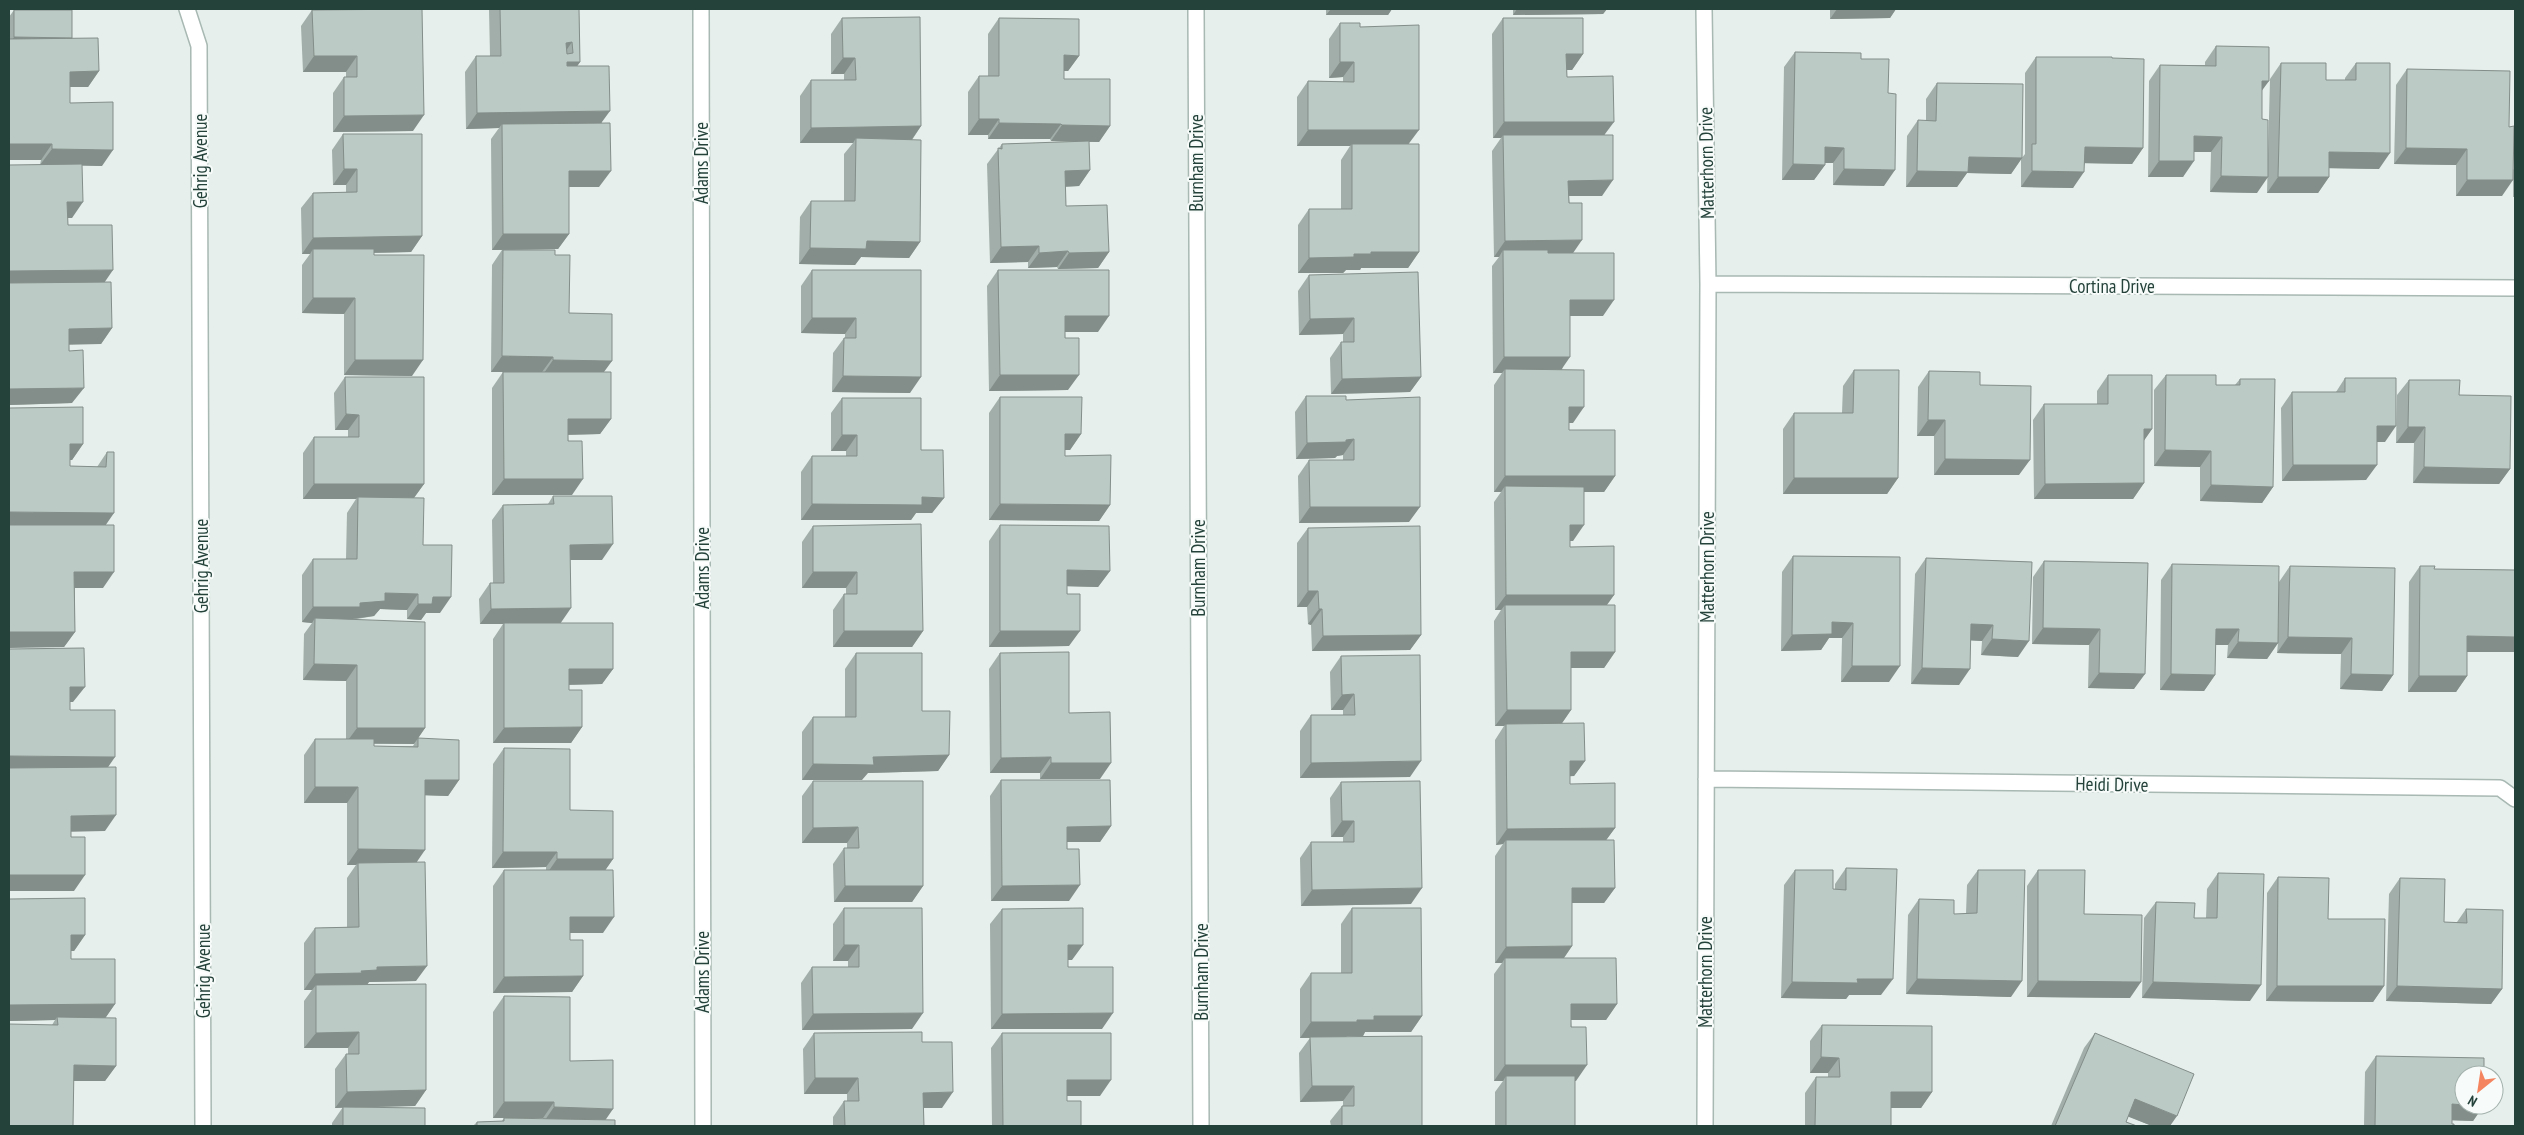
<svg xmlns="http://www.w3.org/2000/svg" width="2524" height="1135" font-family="'PT Sans Narrow',sans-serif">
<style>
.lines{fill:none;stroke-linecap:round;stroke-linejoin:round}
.minor-casing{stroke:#a8b8b2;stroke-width:18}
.minor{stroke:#fff;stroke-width:15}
.wall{fill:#a1aea9}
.shaded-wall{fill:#838d89}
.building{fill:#bbcac4;stroke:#838d89;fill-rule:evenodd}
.labels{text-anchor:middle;stroke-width:4;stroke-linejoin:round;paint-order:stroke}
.street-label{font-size:19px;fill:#24423a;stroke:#f7fbf9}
</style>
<rect width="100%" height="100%" fill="#e6efeb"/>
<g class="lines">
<defs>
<path id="minor" d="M 187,9 L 199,46 L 203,1126
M 701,9 L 703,1126
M 1196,9 L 1201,1126
M 1704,9 L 1708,284 L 1705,1126
M 1708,284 L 2515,288
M 1706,779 L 2500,788 L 2515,799"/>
</defs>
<use href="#minor" class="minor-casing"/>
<use href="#minor" class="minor"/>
</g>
<path class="wall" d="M 422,9 L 413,131 L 333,132 L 333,93 L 344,77 L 346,77 L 346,72 L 303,72 L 301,26 L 312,10 Z
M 489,9 L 579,9 L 580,62 L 577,66 L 602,123 L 599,187 L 569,187 L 569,234 L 558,249 L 512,250 L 555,255 L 569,313 L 604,372 L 611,419 L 600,434 L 568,435 L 572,495 L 492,495 L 492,388 L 503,372 L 491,372 L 492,265 L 502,250 L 492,250 L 491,139 L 499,128 L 466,129 L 465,72 L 476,56 L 490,56 Z
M 1326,9 L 1392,9 L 1388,15 L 1326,15 Z
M 1513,9 L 1607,9 L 1603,14 L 1513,15 Z
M 1830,9 L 1896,9 L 1890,18 L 1830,19 Z
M 14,10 L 72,38 L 99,71 L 88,87 L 70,87 L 70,103 L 102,166 L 82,165 L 72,218 L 67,218 L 68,225 L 105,282 L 112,328 L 101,344 L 69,344 L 72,403 L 9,405 L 9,165 L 40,165 L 41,160 L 9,160 L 9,17 Z
M 842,18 L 921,126 L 912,140 L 920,242 L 909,258 L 861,257 L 855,265 L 799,264 L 800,217 L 811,201 L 844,201 L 844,154 L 853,143 L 800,143 L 800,96 L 811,80 L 844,80 L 844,74 L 831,74 L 831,34 Z
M 999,18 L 1079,56 L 1068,71 L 1064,71 L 1064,79 L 1110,126 L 1099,142 L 1089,142 L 1090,170 L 1079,186 L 1065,187 L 1066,206 L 1109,252 L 1098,268 L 1058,269 L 1057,267 L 1028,268 L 1028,262 L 990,263 L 987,164 L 1002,144 L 1080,142 L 1051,141 L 1050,139 L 988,139 L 988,135 L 968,135 L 968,92 L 979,76 L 988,76 L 988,34 Z
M 1503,18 L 1583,54 L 1572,70 L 1567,70 L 1567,77 L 1605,135 L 1602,196 L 1569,196 L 1573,253 L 1603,316 L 1570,316 L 1562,370 L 1573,423 L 1569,423 L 1569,430 L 1615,476 L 1604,492 L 1584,492 L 1573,541 L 1570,541 L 1570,547 L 1614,595 L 1607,605 L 1615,652 L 1604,668 L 1571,668 L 1571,710 L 1562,723 L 1585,761 L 1574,776 L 1570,776 L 1570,784 L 1615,828 L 1606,840 L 1615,888 L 1604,903 L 1572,903 L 1572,946 L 1564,958 L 1617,1004 L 1606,1020 L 1571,1020 L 1576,1081 L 1575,1081 L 1575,1126 L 1495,1126 L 1495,1092 L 1503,1081 L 1494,1081 L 1494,974 L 1502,963 L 1495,963 L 1495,856 L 1503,844 L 1496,845 L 1495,740 L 1504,726 L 1495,726 L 1494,621 L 1501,610 L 1495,610 L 1494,502 L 1501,492 L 1494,492 L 1494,385 L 1502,373 L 1493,373 L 1492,266 L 1499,257 L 1494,257 L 1492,151 L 1501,138 L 1493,138 L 1492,34 Z
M 1340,23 L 1360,27 L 1409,144 L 1419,252 L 1408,268 L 1361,268 L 1360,270 L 1346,270 L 1343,273 L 1298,273 L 1298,225 L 1309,209 L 1341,209 L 1341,160 L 1350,146 L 1297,146 L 1297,97 L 1308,81 L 1343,82 L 1343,77 L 1329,78 L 1329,39 Z
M 2216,46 L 2262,90 L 2257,193 L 2210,192 L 2211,152 L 2194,152 L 2183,177 L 2148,177 L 2149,81 L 2160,65 L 2205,65 L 2205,62 Z
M 1795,52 L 1861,59 L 1884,186 L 1833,185 L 1833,163 L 1825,163 L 1825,165 L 1814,180 L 1782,180 L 1784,67 Z
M 2036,57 L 2143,148 L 2132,164 L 2085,163 L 2073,188 L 2021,187 L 2021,159 L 2025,154 L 2025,73 Z
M 2281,63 L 2326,80 L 2345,80 L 2345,78 L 2356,63 L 2379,169 L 2329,168 L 2329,177 L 2318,193 L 2267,193 L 2270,79 Z
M 2407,69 L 2509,127 L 2502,196 L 2456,196 L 2456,165 L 2394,164 L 2396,85 Z
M 1937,83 L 2022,158 L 2011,174 L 1967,173 L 1957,187 L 1906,187 L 1907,136 L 1918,120 L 1926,121 L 1926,99 Z
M 343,134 L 422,236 L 411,252 L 374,253 L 374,255 L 412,376 L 344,375 L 344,314 L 302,313 L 302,265 L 310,254 L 302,254 L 301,208 L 313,193 L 346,192 L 346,185 L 333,185 L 332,150 Z
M 2515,167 L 2515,197 L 2513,197 L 2513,170 Z
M 812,270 L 921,270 L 910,393 L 832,392 L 833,353 L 844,338 L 845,338 L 845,334 L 801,333 L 801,286 Z
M 998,270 L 1098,332 L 1065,332 L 1068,390 L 989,391 L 987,286 Z
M 1309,275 L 1421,377 L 1410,392 L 1331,394 L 1330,358 L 1341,342 L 1343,342 L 1343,334 L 1299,335 L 1298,291 Z
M 1854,370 L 1898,478 L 1887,494 L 1783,494 L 1783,429 L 1794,413 L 1842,413 L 1843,386 Z
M 1929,371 L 1980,385 L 2019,475 L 1934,475 L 1934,436 L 1917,436 L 1918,387 Z
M 2108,375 L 2152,429 L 2144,440 L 2144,483 L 2133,499 L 2034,499 L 2033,420 L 2044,404 L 2097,404 L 2097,391 Z
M 2166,375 L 2216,385 L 2235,385 L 2240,379 L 2273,487 L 2262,503 L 2200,501 L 2200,467 L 2154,466 L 2154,390 Z
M 345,377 L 424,484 L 414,498 L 423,545 L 440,613 L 426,613 L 421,620 L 407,619 L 407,610 L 380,609 L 374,616 L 351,620 L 425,728 L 414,744 L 374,744 L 374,746 L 413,746 L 418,738 L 459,780 L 448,796 L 425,795 L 417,862 L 416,981 L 369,982 L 367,985 L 426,1090 L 415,1106 L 356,1107 L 425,1126 L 332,1126 L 332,1123 L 343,1107 L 335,1108 L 335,1069 L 346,1054 L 348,1054 L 348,1048 L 304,1048 L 304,1001 L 312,990 L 304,990 L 304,943 L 315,928 L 347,927 L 347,878 L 356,865 L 347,865 L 347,803 L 304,803 L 304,755 L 315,739 L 346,739 L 346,681 L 303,680 L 304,634 L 312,623 L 302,622 L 302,575 L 313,559 L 346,559 L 347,513 L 356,499 L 303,499 L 303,453 L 314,437 L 348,437 L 348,430 L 335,430 L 334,393 Z
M 2345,378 L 2385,442 L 2377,442 L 2366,480 L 2282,481 L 2281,408 L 2292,392 L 2336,392 Z
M 2409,380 L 2510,469 L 2499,484 L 2413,483 L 2414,443 L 2396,443 L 2397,395 Z
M 1306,396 L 1346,400 L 1409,522 L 1299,523 L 1298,476 L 1309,460 L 1343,460 L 1343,455 L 1337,456 L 1335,458 L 1296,459 L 1295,412 Z
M 1000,397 L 1081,434 L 1070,450 L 1065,450 L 1065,456 L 1110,505 L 1099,521 L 989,520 L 989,413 Z
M 842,398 L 921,450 L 944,498 L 932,513 L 916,513 L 911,520 L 801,520 L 801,472 L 812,456 L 846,456 L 846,451 L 831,451 L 831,413 Z
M 9,408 L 83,444 L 72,460 L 70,460 L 70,466 L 97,467 L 107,452 L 106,525 L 103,588 L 75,588 L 75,632 L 64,647 Z
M 553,496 L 602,560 L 570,560 L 560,623 L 613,669 L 602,684 L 569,685 L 569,690 L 582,727 L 571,743 L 493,743 L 493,639 L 503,624 L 480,624 L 479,599 L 490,583 L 493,583 L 492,520 L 503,505 L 548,504 Z
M 1000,525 L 1110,571 L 1098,587 L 1067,586 L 1069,646 L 989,647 L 989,541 Z
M 813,526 L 923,631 L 912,647 L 833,647 L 833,610 L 844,594 L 846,594 L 846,588 L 802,588 L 802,542 Z
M 1308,528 L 1421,635 L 1410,650 L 1312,651 L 1311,625 L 1308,624 L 1307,607 L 1297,607 L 1297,543 Z
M 1793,556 L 1900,557 L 1889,682 L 1841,682 L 1842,638 L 1829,638 L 1821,650 L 1781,651 L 1782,572 Z
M 1926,558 L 2032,562 L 2018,657 L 1981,655 L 1982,641 L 1971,640 L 1959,685 L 1911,684 L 1915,574 Z
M 2044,561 L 2148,563 L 2134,689 L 2088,688 L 2089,645 L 2032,644 L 2033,577 Z
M 2172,564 L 2278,633 L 2279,582 L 2290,566 L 2393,675 L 2382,691 L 2340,689 L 2341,654 L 2277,653 L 2278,643 L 2267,659 L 2227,658 L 2228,645 L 2215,645 L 2215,675 L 2204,691 L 2160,690 L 2161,580 Z
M 2420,566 L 2434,569 L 2515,570 L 2515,651 L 2514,652 L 2467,652 L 2467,676 L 2456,692 L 2408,692 L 2409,582 Z
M 856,653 L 922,711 L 949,755 L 938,771 L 868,773 L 802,780 L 802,732 L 813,717 L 845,717 L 845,669 Z
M 1000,653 L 1069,713 L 1100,779 L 1040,779 L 1040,773 L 990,773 L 989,669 Z
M 1341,656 L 1410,777 L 1300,778 L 1300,731 L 1311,715 L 1343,715 L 1343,710 L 1331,710 L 1330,672 Z
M 504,748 L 570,810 L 613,859 L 605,870 L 603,933 L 570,933 L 570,940 L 583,976 L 572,992 L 493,993 L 493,886 L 504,870 L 546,870 L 546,867 L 492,868 L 493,764 Z
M 1001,780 L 1111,826 L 1100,842 L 1067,842 L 1069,901 L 991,901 L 990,796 Z
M 813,781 L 923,886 L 912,902 L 834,902 L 833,864 L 844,848 L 847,848 L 847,843 L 802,843 L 802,796 Z
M 1341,782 L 1411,904 L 1301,906 L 1300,858 L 1311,842 L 1343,842 L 1343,837 L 1331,837 L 1330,798 Z
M 1846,868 L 1881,995 L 1849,995 L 1846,999 L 1781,998 L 1784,885 L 1795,870 L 1833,889 L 1835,889 L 1835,884 Z
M 1978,870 L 2011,997 L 1906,994 L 1908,915 L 1919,899 L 1954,914 L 1966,914 L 1967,885 Z
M 2038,870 L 2084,914 L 2130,998 L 2027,997 L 2027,886 Z
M 2218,873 L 2250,1001 L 2142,998 L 2144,918 L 2156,902 L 2194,918 L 2206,918 L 2207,889 Z
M 2278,877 L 2328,919 L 2384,986 L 2373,1002 L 2266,1001 L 2267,893 Z
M 2400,878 L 2444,922 L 2457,922 L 2466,909 L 2502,989 L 2491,1004 L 2386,1001 L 2389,894 Z
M 9,899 L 85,935 L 74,951 L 71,951 L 71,959 L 115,1004 L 105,1018 L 116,1066 L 105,1081 L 74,1081 L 52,1025 L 55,1020 L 9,1021 Z
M 844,908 L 912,1029 L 802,1030 L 801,983 L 812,967 L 848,967 L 848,961 L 833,961 L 833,924 Z
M 1352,908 L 1422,1016 L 1411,1032 L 1365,1032 L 1363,1036 L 1347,1036 L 1346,1037 L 1422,1126 L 1331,1126 L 1330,1121 L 1342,1106 L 1343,1106 L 1343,1101 L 1300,1102 L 1299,1053 L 1310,1038 L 1300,1038 L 1300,989 L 1311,973 L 1341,973 L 1341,924 Z
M 1002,909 L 1072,960 L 1068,960 L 1068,967 L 1102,1029 L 991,1029 L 990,924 Z
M 504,996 L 570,1061 L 605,1120 L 615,1126 L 473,1126 L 477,1122 L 502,1121 L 504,1118 L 543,1119 L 543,1118 L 493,1118 L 493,1012 Z
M 1822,1025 L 1932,1092 L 1921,1108 L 1891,1108 L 1891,1126 L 1805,1126 L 1805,1093 L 1816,1077 L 1828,1077 L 1828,1073 L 1810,1073 L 1810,1041 Z
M 814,1033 L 922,1042 L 942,1108 L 924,1108 L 924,1126 L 833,1126 L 833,1117 L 844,1101 L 847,1101 L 847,1094 L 804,1094 L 803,1049 Z
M 1002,1033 L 1100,1096 L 1067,1096 L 1067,1101 L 1081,1126 L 992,1126 L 991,1048 Z
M 2095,1033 L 2170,1126 L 2152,1126 L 2128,1116 L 2126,1122 L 2137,1126 L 2051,1126 L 2084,1048 Z
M 2376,1056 L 2484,1105 L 2473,1121 L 2452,1120 L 2452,1124 L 2454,1126 L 2364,1126 L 2365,1072 Z"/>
<path class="shaded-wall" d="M 1331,9 L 1392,9 L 1388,15 L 1326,15 Z
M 1517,9 L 1607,9 L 1603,14 L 1513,15 Z
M 1837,9 L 1896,9 L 1890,18 L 1830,19 Z
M 14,37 L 72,38 L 9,45 Z
M 572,42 L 561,58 L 566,43 Z
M 1566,54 L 1583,54 L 1572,70 L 1555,70 Z
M 1064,55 L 1079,56 L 1068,71 L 1053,71 Z
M 314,56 L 357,56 L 346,72 L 303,72 Z
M 843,58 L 855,58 L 844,74 L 831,74 Z
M 567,62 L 580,62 L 569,78 L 556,77 Z
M 1340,62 L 1354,62 L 1343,77 L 1329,78 Z
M 99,71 L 88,87 L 59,87 L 70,72 Z
M 2262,81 L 2269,81 L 2258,96 Z
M 610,111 L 599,126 L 502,124 L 499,128 L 466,129 L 477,113 Z
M 424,115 L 413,131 L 333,132 L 344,116 Z
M 979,119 L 999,119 L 988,135 L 968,135 Z
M 1504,122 L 1614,122 L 1602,138 L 1503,135 L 1501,138 L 1493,138 Z
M 999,123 L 1061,124 L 1050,139 L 988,139 Z
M 1062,125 L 1110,126 L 1099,142 L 1051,141 Z
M 921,126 L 910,142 L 856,138 L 853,143 L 800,143 L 811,128 Z
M 1308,130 L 1419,130 L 1407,146 L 1352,144 L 1350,146 L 1297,146 Z
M 2194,136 L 2222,137 L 2211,152 L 2183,152 Z
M 9,144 L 52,144 L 41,160 L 9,160 Z
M 1825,147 L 1844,148 L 1833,163 L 1814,163 Z
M 2085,147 L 2143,148 L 2132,164 L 2074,163 Z
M 2406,148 L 2467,149 L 2456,165 L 2394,164 Z
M 52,149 L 113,150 L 102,166 L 40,165 Z
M 2329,152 L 2390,153 L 2379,169 L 2318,168 Z
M 1969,157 L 2022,158 L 2011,174 L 1967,173 L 1957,187 L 1906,187 L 1917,171 Z
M 2159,161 L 2194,161 L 2183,177 L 2148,177 Z
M 1793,164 L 1825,165 L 1814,180 L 1782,180 Z
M 344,169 L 357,169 L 346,185 L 333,185 Z
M 1844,169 L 1895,170 L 1884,186 L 1833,185 Z
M 1090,170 L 1079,186 L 1054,187 L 1065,171 Z
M 569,171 L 611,171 L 599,187 L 558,187 Z
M 2032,171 L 2084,172 L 2073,188 L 2021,187 Z
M 2221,176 L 2268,177 L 2257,193 L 2210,192 Z
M 2278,177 L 2329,177 L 2318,193 L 2267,193 Z
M 1613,180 L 1602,196 L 1557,196 L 1568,181 Z
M 2467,180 L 2513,180 L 2502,196 L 2456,196 Z
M 67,202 L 83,202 L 72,218 L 56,218 Z
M 503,234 L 569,234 L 558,249 L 492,250 Z
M 422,236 L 411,252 L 313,254 L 313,249 L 310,254 L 302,254 L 313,238 Z
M 1582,240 L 1571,256 L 1503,250 L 1499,257 L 1494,257 L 1505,241 Z
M 867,241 L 920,242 L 909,258 L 861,257 L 855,265 L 799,264 L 810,248 Z
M 1039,246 L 1028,262 L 990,263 L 1001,247 Z
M 1068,251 L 1057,267 L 1028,268 L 1039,253 Z
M 1109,252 L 1098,268 L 1058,269 L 1069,253 Z
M 1371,252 L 1419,252 L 1408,268 L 1361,268 L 1360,270 L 1346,270 L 1343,273 L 1298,273 L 1309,258 L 1354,254 Z
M 113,270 L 102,286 L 9,287 L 9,271 Z
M 313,298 L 355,298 L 344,314 L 302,313 Z
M 1570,300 L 1614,300 L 1603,316 L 1559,316 Z
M 1065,316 L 1109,316 L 1098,332 L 1054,332 Z
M 812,318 L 856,318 L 845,334 L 801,333 Z
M 1354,318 L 1343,334 L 1299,335 L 1310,319 Z
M 112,328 L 101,344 L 58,345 L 69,329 Z
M 502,356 L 553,357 L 542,372 L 491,372 Z
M 1504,357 L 1570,357 L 1559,373 L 1505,369 L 1502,373 L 1493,373 Z
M 355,360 L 423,360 L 412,376 L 344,375 Z
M 553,360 L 612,361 L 601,376 L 542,376 Z
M 1000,375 L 1079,375 L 1068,390 L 989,391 Z
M 843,376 L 921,377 L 910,393 L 832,392 Z
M 1421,377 L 1410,392 L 1331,394 L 1342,379 Z
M 84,388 L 72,403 L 9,405 L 9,389 Z
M 1569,407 L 1584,407 L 1573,423 L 1558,423 Z
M 346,414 L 359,415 L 348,430 L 335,430 Z
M 568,419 L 611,419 L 600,434 L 557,435 Z
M 1928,420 L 1945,420 L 1934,436 L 1917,436 Z
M 2377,426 L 2396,426 L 2385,442 L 2366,442 Z
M 2408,427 L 2425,427 L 2414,443 L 2396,443 Z
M 2144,429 L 2152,429 L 2141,445 Z
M 1065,434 L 1081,434 L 1070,450 L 1054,450 Z
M 842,435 L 857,435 L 846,451 L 831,451 Z
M 1354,439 L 1343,455 L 1337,456 L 1335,458 L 1296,459 L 1307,443 Z
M 70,444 L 83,444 L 72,460 L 59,460 Z
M 2165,450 L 2211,451 L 2200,467 L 2154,466 Z
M 1945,459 L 2030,460 L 2019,475 L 1934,475 Z
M 2293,465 L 2377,465 L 2366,480 L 2282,481 Z
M 2424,467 L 2510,469 L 2499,484 L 2413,483 Z
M 1505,476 L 1615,476 L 1604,492 L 1505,492 L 1505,486 L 1501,492 L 1494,492 Z
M 1794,478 L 1898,478 L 1887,494 L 1783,494 Z
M 504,479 L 583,479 L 572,495 L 492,495 Z
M 2144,483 L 2133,499 L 2034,499 L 2045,484 Z
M 314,484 L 424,484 L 413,499 L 358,497 L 356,499 L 303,499 Z
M 2211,485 L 2273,487 L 2262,503 L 2200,501 Z
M 922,497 L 944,498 L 932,513 L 916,513 L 911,520 L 801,520 L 812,504 Z
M 1000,504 L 1110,505 L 1099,521 L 989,520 Z
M 1310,507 L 1420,507 L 1409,522 L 1299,523 Z
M 9,512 L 114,513 L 103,529 L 9,528 Z
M 1570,525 L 1584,525 L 1573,541 L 1558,541 Z
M 613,544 L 602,560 L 559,560 L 570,545 Z
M 1067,570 L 1110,571 L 1098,587 L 1056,586 Z
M 74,572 L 114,572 L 103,588 L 63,588 Z
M 813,572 L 857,572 L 846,588 L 802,588 Z
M 1308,591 L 1318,591 L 1307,607 L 1297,607 Z
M 385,593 L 418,594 L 407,610 L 380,609 L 374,616 L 352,619 L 349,623 L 315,618 L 312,623 L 302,622 L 313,607 L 360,603 Z
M 1506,595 L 1614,595 L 1603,610 L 1505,605 L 1501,610 L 1495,610 Z
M 433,597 L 451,597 L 440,613 L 426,613 L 421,620 L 407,619 L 418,604 Z
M 571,608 L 560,624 L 504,623 L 503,624 L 480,624 L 491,609 Z
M 1319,609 L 1322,609 L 1311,625 L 1308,624 Z
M 1832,622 L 1853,623 L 1842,638 L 1829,638 L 1821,650 L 1781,651 L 1792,635 Z
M 1971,624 L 1993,625 L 1982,641 L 1960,640 Z
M 2043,628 L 2100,629 L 2089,645 L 2032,644 Z
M 2216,629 L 2239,629 L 2228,645 L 2205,645 Z
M 844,631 L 923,631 L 912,647 L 833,647 Z
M 1000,631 L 1080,631 L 1069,646 L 989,647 Z
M 9,632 L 75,632 L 64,647 L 9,648 Z
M 1421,635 L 1410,650 L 1312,651 L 1323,636 Z
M 2467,636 L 2515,637 L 2515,651 L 2514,652 L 2456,652 Z
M 2288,637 L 2352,638 L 2341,654 L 2277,653 Z
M 1992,639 L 2029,641 L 2018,657 L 1981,655 Z
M 2238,642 L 2278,643 L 2267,659 L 2227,658 Z
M 1571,652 L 1615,652 L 1604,668 L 1560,668 Z
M 314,664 L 357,665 L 346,681 L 303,680 Z
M 1852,666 L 1900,666 L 1889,682 L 1841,682 Z
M 1922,668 L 1970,669 L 1959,685 L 1911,684 Z
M 569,669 L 613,669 L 602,684 L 558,685 Z
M 2099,673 L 2145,674 L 2134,689 L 2088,688 Z
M 2171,674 L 2215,675 L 2204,691 L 2160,690 Z
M 2351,674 L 2393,675 L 2382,691 L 2340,689 Z
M 2419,676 L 2467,676 L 2456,692 L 2408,692 Z
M 70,687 L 85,687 L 73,702 L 59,702 Z
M 1354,694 L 1343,710 L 1331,710 L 1342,695 Z
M 1507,710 L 1571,710 L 1560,726 L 1506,724 L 1504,726 L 1495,726 Z
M 582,727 L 571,743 L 493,743 L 504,728 Z
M 357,728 L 425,728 L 414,744 L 346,743 Z
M 949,755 L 938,771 L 868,773 L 862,780 L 802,780 L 813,764 L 873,757 Z
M 9,756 L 115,757 L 104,773 L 9,772 Z
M 1051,757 L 1040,773 L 990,773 L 1001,758 Z
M 1421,761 L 1410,777 L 1300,778 L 1311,763 Z
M 1570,761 L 1585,761 L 1574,776 L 1559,777 Z
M 1051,763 L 1111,763 L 1100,779 L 1040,779 Z
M 425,780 L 459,780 L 448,796 L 414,795 Z
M 315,787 L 358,787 L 347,803 L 304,803 Z
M 116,815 L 105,831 L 60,832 L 71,816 Z
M 1342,821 L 1354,821 L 1343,837 L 1331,837 Z
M 1111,826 L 1100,842 L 1056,842 L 1067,827 Z
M 858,827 L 847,843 L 802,843 L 813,828 Z
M 1615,828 L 1604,843 L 1506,840 L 1503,844 L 1496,845 L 1507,829 Z
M 358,849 L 425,850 L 414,866 L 358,863 L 356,865 L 347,865 Z
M 503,852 L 557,852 L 546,867 L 492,868 Z
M 557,859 L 613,859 L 602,875 L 546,875 Z
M 9,875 L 85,875 L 74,891 L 9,891 Z
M 1080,885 L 1069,901 L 991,901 L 1002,886 Z
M 845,886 L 923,886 L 912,902 L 834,902 Z
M 1422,888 L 1411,904 L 1301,906 L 1312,890 Z
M 1572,888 L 1615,888 L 1604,903 L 1561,903 Z
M 570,917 L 614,917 L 603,933 L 559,933 Z
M 71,935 L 85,935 L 74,951 L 60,951 Z
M 844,945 L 859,945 L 848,961 L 833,961 Z
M 1068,945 L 1083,945 L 1072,960 L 1057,960 Z
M 1572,946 L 1561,962 L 1505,958 L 1502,963 L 1495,963 L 1506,947 Z
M 427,966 L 416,981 L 369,982 L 366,986 L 316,985 L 312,990 L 304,990 L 315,974 L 361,971 L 377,967 Z
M 583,976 L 572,992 L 493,993 L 504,977 Z
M 1857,979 L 1893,979 L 1881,995 L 1849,995 L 1846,999 L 1781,998 L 1792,982 Z
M 1917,979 L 2022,981 L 2011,997 L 1906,994 Z
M 2038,981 L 2141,982 L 2130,998 L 2027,997 Z
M 2153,982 L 2261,985 L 2250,1001 L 2142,998 Z
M 2277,986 L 2384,986 L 2373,1002 L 2266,1001 Z
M 2397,986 L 2502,989 L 2491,1004 L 2386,1001 Z
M 115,1004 L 104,1020 L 57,1017 L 55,1020 L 9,1021 L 9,1005 Z
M 1571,1004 L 1617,1004 L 1606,1020 L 1560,1020 Z
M 923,1013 L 912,1029 L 802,1030 L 813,1014 Z
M 1113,1013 L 1102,1029 L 991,1029 L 1002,1014 Z
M 1374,1016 L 1422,1016 L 1411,1032 L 1365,1032 L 1363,1036 L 1347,1036 L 1346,1037 L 1300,1038 L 1311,1022 L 1357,1020 Z
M 359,1032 L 348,1048 L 304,1048 L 316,1033 Z
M 1821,1057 L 1839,1058 L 1828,1073 L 1810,1073 Z
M 74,1065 L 116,1066 L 105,1081 L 63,1081 Z
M 1505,1065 L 1587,1065 L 1576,1081 L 1506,1081 L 1506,1076 L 1503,1081 L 1494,1081 Z
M 815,1078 L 858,1078 L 847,1094 L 804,1094 Z
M 1067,1080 L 1111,1080 L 1100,1096 L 1056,1096 Z
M 1312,1086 L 1354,1086 L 1343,1101 L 1300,1102 Z
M 426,1090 L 415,1106 L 335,1108 L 347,1092 Z
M 953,1092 L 942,1108 L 912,1108 L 923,1093 Z
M 1891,1092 L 1932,1092 L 1921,1108 L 1880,1108 Z
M 2135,1099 L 2177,1116 L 2170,1126 L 2152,1126 L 2124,1115 Z
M 504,1102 L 554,1102 L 543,1118 L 493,1118 Z
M 2452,1104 L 2484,1105 L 2473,1121 L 2441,1120 Z
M 554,1107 L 613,1109 L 602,1125 L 543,1123 Z"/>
<path class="building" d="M 422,9 L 424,115 L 344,116 L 344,77 L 357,77 L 357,56 L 314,56 L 312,10 Z
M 500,9 L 579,9 L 580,62 L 567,62 L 567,66 L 609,66 L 610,111 L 477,113 L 476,56 L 501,56 ZM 572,42 L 573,53 L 567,54 L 566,43 Z
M 14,10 L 72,10 L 72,38 L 14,37 Z
M 920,17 L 921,126 L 811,128 L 811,80 L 856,80 L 855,58 L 843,58 L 842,18 Z
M 999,18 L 1079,19 L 1079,56 L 1064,55 L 1064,79 L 1110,79 L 1110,126 L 1062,125 L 1061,124 L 999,123 L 999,119 L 979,119 L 979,76 L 999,76 Z
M 1503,18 L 1583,18 L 1583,54 L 1566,54 L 1567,77 L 1613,76 L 1614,122 L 1504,122 Z
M 1340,23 L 1360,23 L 1360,27 L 1419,25 L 1419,130 L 1308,130 L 1308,81 L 1354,82 L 1354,62 L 1340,62 Z
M 98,38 L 99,71 L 70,72 L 70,103 L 113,102 L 113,150 L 52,149 L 52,144 L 9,144 L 9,39 Z
M 2216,46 L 2269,47 L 2269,81 L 2262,81 L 2262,119 L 2268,120 L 2268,177 L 2221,176 L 2222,137 L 2194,136 L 2194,161 L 2159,161 L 2160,65 L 2216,66 Z
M 1795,52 L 1861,53 L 1861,59 L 1889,59 L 1888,93 L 1896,94 L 1895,170 L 1844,169 L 1844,148 L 1825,147 L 1825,165 L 1793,164 Z
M 2036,57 L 2112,57 L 2112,58 L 2144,59 L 2143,148 L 2085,147 L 2084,172 L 2032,171 L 2032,144 L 2036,144 Z
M 2281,63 L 2326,63 L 2326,80 L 2356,80 L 2356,63 L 2390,63 L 2390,153 L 2329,152 L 2329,177 L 2278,177 Z
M 2407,69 L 2510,71 L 2509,127 L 2514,126 L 2513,180 L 2467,180 L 2467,149 L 2406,148 Z
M 1937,83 L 2023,84 L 2022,158 L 1969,157 L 1968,172 L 1917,171 L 1918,120 L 1936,121 Z
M 610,123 L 611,171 L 569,171 L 569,234 L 503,234 L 502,124 Z
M 343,134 L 422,134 L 422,236 L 313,238 L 313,193 L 357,192 L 357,169 L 344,169 Z
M 1503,135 L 1613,135 L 1613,180 L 1568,181 L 1569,203 L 1582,203 L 1582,240 L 1505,241 Z
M 856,138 L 921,140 L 920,242 L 867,241 L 866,249 L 810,248 L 811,201 L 855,201 Z
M 1089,141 L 1090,170 L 1065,171 L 1066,206 L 1107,205 L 1109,252 L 1069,253 L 1068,251 L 1039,253 L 1039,246 L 1001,247 L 998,148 L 1002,149 L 1002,144 Z
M 1352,144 L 1419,144 L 1419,252 L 1371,252 L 1371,254 L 1354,254 L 1354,257 L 1309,258 L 1309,209 L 1352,209 Z
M 82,164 L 83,202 L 67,202 L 68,225 L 112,225 L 113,270 L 9,271 L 9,165 Z
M 313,249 L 374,249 L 374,255 L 424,255 L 423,360 L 355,360 L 355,298 L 313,298 Z
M 503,250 L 555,250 L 555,255 L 570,255 L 569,313 L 612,314 L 612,361 L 553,360 L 553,357 L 502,356 Z
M 1503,250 L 1548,250 L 1548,253 L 1614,253 L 1614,300 L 1570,300 L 1570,357 L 1504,357 Z
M 812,270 L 921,270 L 921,377 L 843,376 L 844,338 L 856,338 L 856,318 L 812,318 Z
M 998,270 L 1109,270 L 1109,316 L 1065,316 L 1065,338 L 1079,338 L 1079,375 L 1000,375 Z
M 1418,272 L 1421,377 L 1342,379 L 1341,342 L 1354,342 L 1354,318 L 1310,319 L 1309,275 Z
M 111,282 L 112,328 L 69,329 L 69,351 L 83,350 L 84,388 L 9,389 L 9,283 Z
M 1505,369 L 1584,370 L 1584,407 L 1569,407 L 1569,430 L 1615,430 L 1615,476 L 1505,476 Z
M 1854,370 L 1899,370 L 1898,478 L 1794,478 L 1794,413 L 1853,413 Z
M 1929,371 L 1980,372 L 1980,385 L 2031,386 L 2030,460 L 1945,459 L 1945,420 L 1928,420 Z
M 503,372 L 611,372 L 611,419 L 568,419 L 568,441 L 582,441 L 583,479 L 504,479 Z
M 2108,375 L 2152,375 L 2152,429 L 2144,429 L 2144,483 L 2045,484 L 2044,404 L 2108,404 Z
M 2166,375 L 2216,375 L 2216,385 L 2240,385 L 2240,379 L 2275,379 L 2273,487 L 2211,485 L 2211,451 L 2165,450 Z
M 345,377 L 424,377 L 424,484 L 314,484 L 314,437 L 359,437 L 359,415 L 346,414 Z
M 2345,378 L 2396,378 L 2396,426 L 2377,426 L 2377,465 L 2293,465 L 2292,392 L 2345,392 Z
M 2409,380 L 2460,380 L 2459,395 L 2511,396 L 2510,469 L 2424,467 L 2425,427 L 2408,427 Z
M 1306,396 L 1346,396 L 1346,400 L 1420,397 L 1420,507 L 1310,507 L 1309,460 L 1354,460 L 1354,439 L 1346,440 L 1346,442 L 1307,443 Z
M 1000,397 L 1082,397 L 1081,434 L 1065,434 L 1065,456 L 1111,455 L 1110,505 L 1000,504 Z
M 842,398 L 921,398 L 921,450 L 943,450 L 944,498 L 922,497 L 922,505 L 812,504 L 812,456 L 857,456 L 857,435 L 842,435 Z
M 83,407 L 83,444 L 70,444 L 70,466 L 106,467 L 107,452 L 114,452 L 114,513 L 9,512 L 9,408 Z
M 1505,486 L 1584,487 L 1584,525 L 1570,525 L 1570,547 L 1614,546 L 1614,595 L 1506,595 Z
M 553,496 L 612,496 L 613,544 L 570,545 L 571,608 L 491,609 L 490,583 L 504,583 L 503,505 L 554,504 Z
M 358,497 L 424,498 L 423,545 L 452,545 L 451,597 L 433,597 L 432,604 L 418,604 L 418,594 L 385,593 L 385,601 L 360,603 L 360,607 L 313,607 L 313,559 L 357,559 Z
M 921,524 L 923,631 L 844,631 L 844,594 L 857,594 L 857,572 L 813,572 L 813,526 Z
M 9,525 L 114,525 L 114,572 L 74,572 L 75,632 L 9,632 Z
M 1000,525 L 1109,526 L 1110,571 L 1067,570 L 1067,594 L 1080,594 L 1080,631 L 1000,631 Z
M 1420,526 L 1421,635 L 1323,636 L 1322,609 L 1319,609 L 1318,591 L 1308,591 L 1308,528 Z
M 1793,556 L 1900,557 L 1900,666 L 1852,666 L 1853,623 L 1832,622 L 1832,634 L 1792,635 Z
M 1926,558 L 2032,562 L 2029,641 L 1992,639 L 1993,625 L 1971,624 L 1970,669 L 1922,668 Z
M 2044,561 L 2148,563 L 2145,674 L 2099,673 L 2100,629 L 2043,628 Z
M 2172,564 L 2279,566 L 2278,643 L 2238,642 L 2239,629 L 2216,629 L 2215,675 L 2171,674 Z
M 2290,566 L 2395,568 L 2393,675 L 2351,674 L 2352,638 L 2288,637 Z
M 2420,566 L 2435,566 L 2434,569 L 2515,570 L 2515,637 L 2467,636 L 2467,676 L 2419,676 Z
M 1505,605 L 1615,605 L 1615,652 L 1571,652 L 1571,710 L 1507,710 Z
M 315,618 L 425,622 L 425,728 L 357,728 L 357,665 L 314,664 Z
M 504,623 L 613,623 L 613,669 L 569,669 L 569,690 L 582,690 L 582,727 L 504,728 Z
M 84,648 L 85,687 L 70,687 L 70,710 L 115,710 L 115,757 L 9,756 L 9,649 Z
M 1069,652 L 1069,713 L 1110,712 L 1111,763 L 1051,763 L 1051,757 L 1001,758 L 1000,653 Z
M 856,653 L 922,653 L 922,711 L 950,711 L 949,755 L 873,757 L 874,765 L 813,764 L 813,717 L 856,717 Z
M 1420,655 L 1421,761 L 1311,763 L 1311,715 L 1355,715 L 1354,694 L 1342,695 L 1341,656 Z
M 1584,723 L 1585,761 L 1570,761 L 1570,784 L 1615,783 L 1615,828 L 1507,829 L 1506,724 Z
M 418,738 L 459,740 L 459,780 L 425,780 L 425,850 L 358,849 L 358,787 L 315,787 L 315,739 L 374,739 L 374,746 L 418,747 Z
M 504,748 L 570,749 L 570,810 L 613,811 L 613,859 L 557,859 L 557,852 L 503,852 Z
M 116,767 L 116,815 L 71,816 L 71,837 L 85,837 L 85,875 L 9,875 L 9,768 Z
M 1001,780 L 1110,780 L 1111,826 L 1067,827 L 1067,849 L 1079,849 L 1080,885 L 1002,886 Z
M 813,781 L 923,781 L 923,886 L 845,886 L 844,848 L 859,848 L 858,827 L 813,828 Z
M 1420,781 L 1422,888 L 1312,890 L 1311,842 L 1354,842 L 1354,821 L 1342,821 L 1341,782 Z
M 1506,840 L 1614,840 L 1615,888 L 1572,888 L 1572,946 L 1506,947 Z
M 425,862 L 427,966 L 377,967 L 377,970 L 361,971 L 362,973 L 315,974 L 315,928 L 359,927 L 358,863 Z
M 1846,868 L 1897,869 L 1893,979 L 1857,979 L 1858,983 L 1792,982 L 1795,870 L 1833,870 L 1833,889 L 1846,890 Z
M 504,870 L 613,870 L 614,917 L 570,917 L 570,940 L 583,940 L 583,976 L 504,977 Z
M 1978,870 L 2025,870 L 2022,981 L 1917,979 L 1919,899 L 1954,900 L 1954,914 L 1977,913 Z
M 2038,870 L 2085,870 L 2084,914 L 2142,915 L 2141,982 L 2038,981 Z
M 2218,873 L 2264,874 L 2261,985 L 2153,982 L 2156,902 L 2195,903 L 2194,918 L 2217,918 Z
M 2278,877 L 2329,878 L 2328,919 L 2385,919 L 2384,986 L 2277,986 Z
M 2400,878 L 2445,879 L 2444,922 L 2467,923 L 2466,909 L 2503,910 L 2502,989 L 2397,986 Z
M 85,898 L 85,935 L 71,935 L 71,959 L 115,959 L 115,1004 L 9,1005 L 9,899 Z
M 844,908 L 922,908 L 923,1013 L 813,1014 L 812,967 L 859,967 L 859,945 L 844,945 Z
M 1083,908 L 1083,945 L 1068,945 L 1068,967 L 1113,967 L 1113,1013 L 1002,1014 L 1002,909 Z
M 1352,908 L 1421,908 L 1422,1016 L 1374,1016 L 1374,1020 L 1357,1020 L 1357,1022 L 1311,1022 L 1311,973 L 1352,973 Z
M 1505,958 L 1616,958 L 1617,1004 L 1571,1004 L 1571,1027 L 1586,1027 L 1587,1065 L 1505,1065 Z
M 426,984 L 426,1090 L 347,1092 L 346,1054 L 359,1054 L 359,1032 L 316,1033 L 316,985 Z
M 504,996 L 570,997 L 570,1061 L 613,1060 L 613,1109 L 554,1107 L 554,1102 L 504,1102 Z
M 57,1017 L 116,1018 L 116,1066 L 74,1065 L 73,1126 L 9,1126 L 9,1024 L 58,1025 Z
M 1822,1025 L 1932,1026 L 1932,1092 L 1891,1092 L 1891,1126 L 1815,1126 L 1816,1077 L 1840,1077 L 1839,1058 L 1821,1057 Z
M 922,1032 L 922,1042 L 952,1042 L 953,1092 L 923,1093 L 924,1126 L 845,1126 L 844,1101 L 859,1101 L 858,1078 L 815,1078 L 814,1033 Z
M 1002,1033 L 1111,1033 L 1111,1080 L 1067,1080 L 1067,1101 L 1081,1101 L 1081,1126 L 1003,1126 Z
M 2095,1033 L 2194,1074 L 2177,1116 L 2135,1099 L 2126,1122 L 2137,1126 L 2055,1126 Z
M 1422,1036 L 1422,1126 L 1342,1126 L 1342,1106 L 1354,1106 L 1354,1086 L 1312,1086 L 1310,1037 Z
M 2376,1056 L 2484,1058 L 2484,1075 L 2464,1075 L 2464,1105 L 2452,1104 L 2452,1124 L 2454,1124 L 2454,1126 L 2375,1126 Z
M 1506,1076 L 1575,1076 L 1575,1126 L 1506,1126 Z
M 343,1107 L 425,1108 L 425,1126 L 343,1126 Z
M 504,1118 L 615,1120 L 615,1126 L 477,1126 L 477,1122 L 504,1121 Z"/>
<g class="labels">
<g class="street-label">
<text transform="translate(200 161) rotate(-90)" y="7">Gehrig Avenue</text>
<text transform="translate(701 163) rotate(-90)" y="7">Adams Drive</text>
<text transform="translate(1196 163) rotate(-90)" y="7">Burnham Drive</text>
<text transform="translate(1706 163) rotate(-91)" y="7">Matterhorn Drive</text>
<text x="2112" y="293">Cortina Drive</text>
<text transform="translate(201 566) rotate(-90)" y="7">Gehrig Avenue</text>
<text transform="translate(1707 567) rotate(-90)" y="7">Matterhorn Drive</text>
<text transform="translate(702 568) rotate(-90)" y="7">Adams Drive</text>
<text transform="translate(1198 568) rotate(-90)" y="7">Burnham Drive</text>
<text transform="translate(2112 784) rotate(1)" y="7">Heidi Drive</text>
<text transform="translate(203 971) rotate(-90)" y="7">Gehrig Avenue</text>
<text transform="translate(702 972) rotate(-90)" y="7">Adams Drive</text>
<text transform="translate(1201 972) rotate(-90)" y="7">Burnham Drive</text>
<text transform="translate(1705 972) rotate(-90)" y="7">Matterhorn Drive</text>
</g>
</g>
<rect width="2524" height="1135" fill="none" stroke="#24423a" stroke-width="20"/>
<g transform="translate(2479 1090) rotate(210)"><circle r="24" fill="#f7fbf9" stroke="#a3b1ad"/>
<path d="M0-4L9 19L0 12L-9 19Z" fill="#f4845f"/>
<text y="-8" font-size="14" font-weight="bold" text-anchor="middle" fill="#24423a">N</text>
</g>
</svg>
